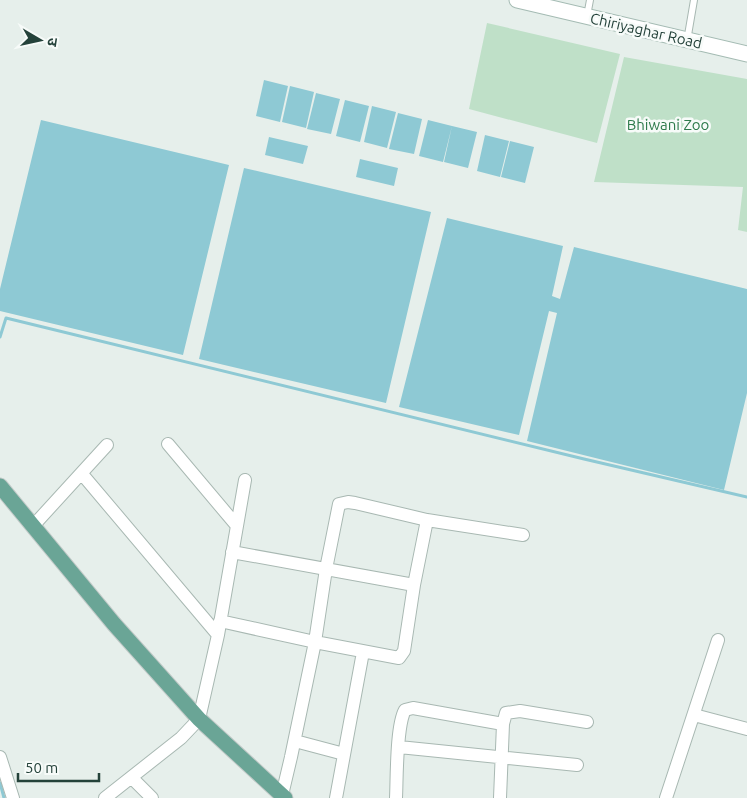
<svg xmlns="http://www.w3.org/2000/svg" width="747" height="798" font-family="Ubuntu,'Noto Sans Devanagari',sans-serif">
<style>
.green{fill:#bfe0c8}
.water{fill:#8ec9d4}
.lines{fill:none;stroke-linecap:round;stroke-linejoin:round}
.stream{stroke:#8ec9d4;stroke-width:3}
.lane-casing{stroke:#a8b8b2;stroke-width:8}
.street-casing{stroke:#a8b8b2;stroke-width:14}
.secondary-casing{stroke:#a4bbb3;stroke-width:17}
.primary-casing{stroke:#c2cac8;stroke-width:17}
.lane{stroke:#fff;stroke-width:6}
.street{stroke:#fff;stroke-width:12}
.secondary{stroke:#fff;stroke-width:15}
.primary{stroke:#6aa596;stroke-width:15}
.labels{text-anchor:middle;stroke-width:5;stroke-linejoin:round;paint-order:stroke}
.street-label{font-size:15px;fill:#24423a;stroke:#f7fbf9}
.park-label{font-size:15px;fill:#2d7a4b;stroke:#f7fbf9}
</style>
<rect width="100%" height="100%" fill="#e6efeb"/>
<path class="green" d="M 487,23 L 620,54 L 597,143 L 469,109 Z
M 624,57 L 747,79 L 747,232 L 738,230 L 743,187 L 594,182 Z"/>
<path class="water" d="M 264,80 L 288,86 L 280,122 L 256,116 Z
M 290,86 L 314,92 L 306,128 L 282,122 Z
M 316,93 L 340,99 L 331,134 L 307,129 Z
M 345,100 L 369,106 L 360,142 L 336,136 Z
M 372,106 L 396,112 L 387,148 L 364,142 Z
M 398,113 L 422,119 L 414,154 L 389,149 Z
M 41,120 L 229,165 L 183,355 L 0,311 L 0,289 Z
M 428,120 L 452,126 L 443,162 L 419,156 Z
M 452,126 L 477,132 L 468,168 L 444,162 Z
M 485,135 L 509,141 L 500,177 L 477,171 Z
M 269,137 L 308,146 L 303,164 L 265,155 Z
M 510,141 L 534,147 L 525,183 L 501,177 Z
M 360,159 L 398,168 L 394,186 L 356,177 Z
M 244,168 L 431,212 L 386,403 L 199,359 Z
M 447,218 L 563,246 L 552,296 L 560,299 L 574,247 L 747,289 L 747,393 L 724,490 L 527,441 L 557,313 L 549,311 L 519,435 L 399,407 Z"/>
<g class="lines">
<path class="stream" d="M 0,337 L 6,318 L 584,459 L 747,497
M 0,783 L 4,798"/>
<defs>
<path id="lane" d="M 587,16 L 590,0
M 687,41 L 694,0"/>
<path id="street" d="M 168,444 L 237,526
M 82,474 L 218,635
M 33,526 L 107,445
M 232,552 L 414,585
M 220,621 L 315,642 L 399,658 L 404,651 L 414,585 L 427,520
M 694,715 L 747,729
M 295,741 L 344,754
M 399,747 L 577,765
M 0,757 L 13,798
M 132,778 L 152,798
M 282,795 L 291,757 L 315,642 L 326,569 L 339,504 L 348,502 L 355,503 L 427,520 L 523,535
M 105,798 L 181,738 L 199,719 L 218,635 L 245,480
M 336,798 L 363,652
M 396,798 C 397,778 396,726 405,710 L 413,708 L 503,724
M 500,798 L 503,724 L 506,713 L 520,711 L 587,722
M 666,798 L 718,640"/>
<path id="secondary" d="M 517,0 L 747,54"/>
<path id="primary" d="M 0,486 L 114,624 L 199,719 L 285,798"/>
</defs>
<use href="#lane" class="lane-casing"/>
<use href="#street" class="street-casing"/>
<use href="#secondary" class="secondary-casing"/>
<use href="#primary" class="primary-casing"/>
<use href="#lane" class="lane"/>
<use href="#street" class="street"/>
<use href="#secondary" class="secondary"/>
<use href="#primary" class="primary"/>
</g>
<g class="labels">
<g class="street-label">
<text transform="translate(646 31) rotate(13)" y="5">Chiriyaghar Road</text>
</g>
<g class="park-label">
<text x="668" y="130">Bhiwani Zoo</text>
</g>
</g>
<g transform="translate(40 40) rotate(99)" stroke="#f7fbf9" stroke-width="4" paint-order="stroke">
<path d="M0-4L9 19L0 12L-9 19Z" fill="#24423a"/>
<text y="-8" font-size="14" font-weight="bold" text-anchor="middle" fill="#24423a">उ</text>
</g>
<path d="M18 773v8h81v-8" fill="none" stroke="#24423a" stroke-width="2.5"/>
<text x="25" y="773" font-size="15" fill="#24423a" stroke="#f7fbf9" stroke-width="4" paint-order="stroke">50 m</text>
</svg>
